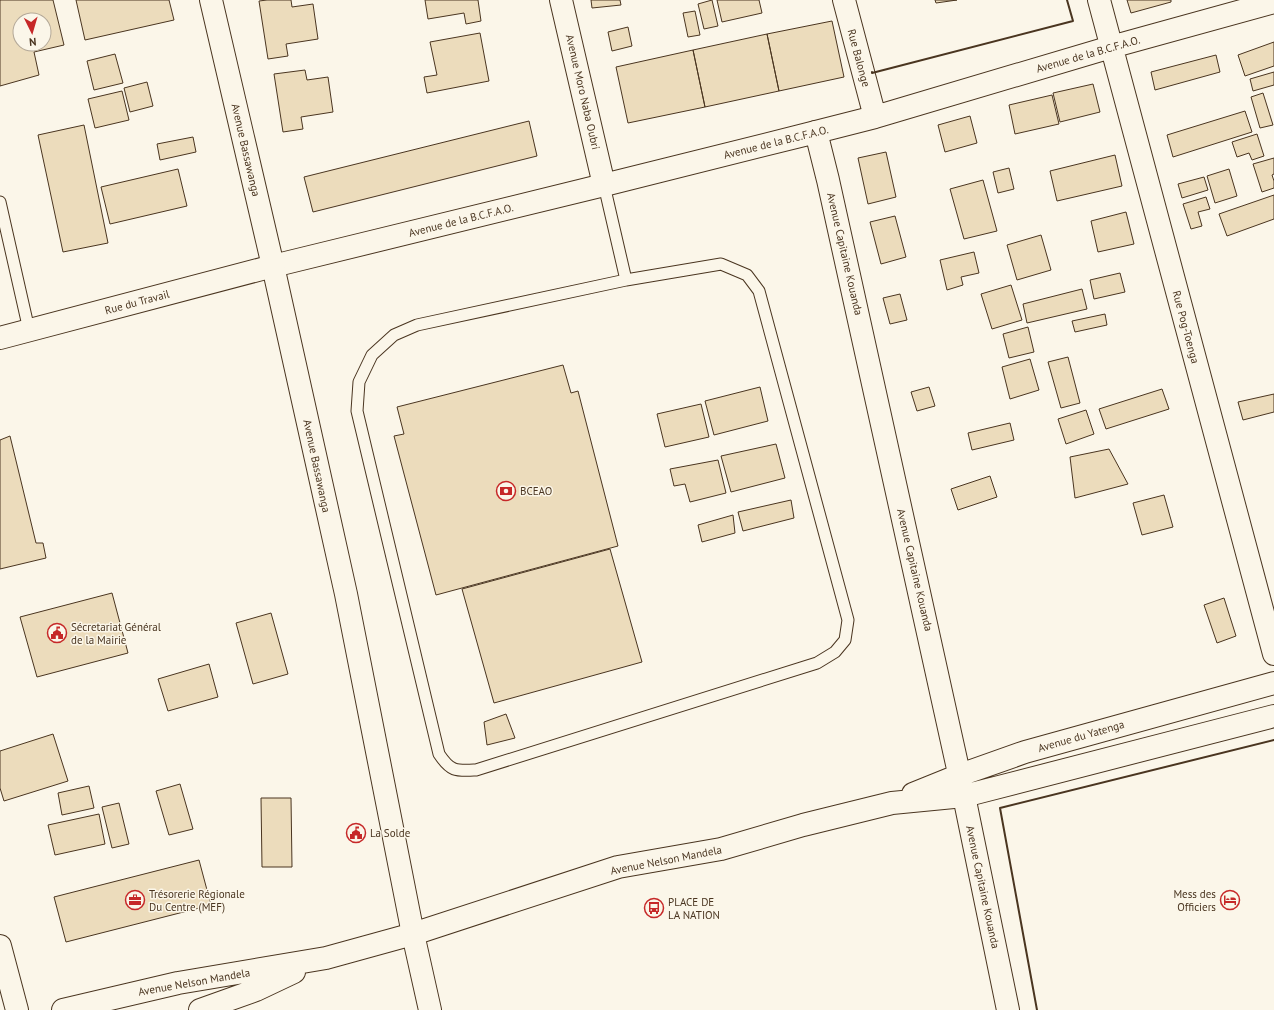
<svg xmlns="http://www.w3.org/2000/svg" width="1274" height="1010" font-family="'PT Sans',sans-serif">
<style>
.building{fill:#ecdcbc;stroke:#4a3520;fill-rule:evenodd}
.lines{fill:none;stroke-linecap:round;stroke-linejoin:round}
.lane-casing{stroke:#4a3520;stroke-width:13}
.street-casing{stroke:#4a3520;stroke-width:24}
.secondary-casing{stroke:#4a3520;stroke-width:24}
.highway-casing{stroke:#4a3520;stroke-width:24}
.lane{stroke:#fbf6e9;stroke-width:11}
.street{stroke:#fbf6e9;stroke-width:22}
.secondary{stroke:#fbf6e9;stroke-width:22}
.highway{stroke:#fbf6e9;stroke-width:22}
.wall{stroke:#4a3520;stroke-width:2}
.labels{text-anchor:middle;stroke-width:3;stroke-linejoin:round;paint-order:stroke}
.street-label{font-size:11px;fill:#4a3520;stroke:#fbf6e9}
.poi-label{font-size:11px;fill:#4a3520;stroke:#fbf6e9;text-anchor:start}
</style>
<rect width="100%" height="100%" fill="#fbf6e9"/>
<path class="building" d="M 0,0 L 53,0 L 64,45 L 34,52 L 39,75 L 0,86 ZM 20,20 L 44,20 L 44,44 L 20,44 Z
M 76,0 L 169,0 L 174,20 L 85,40 Z
M 267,0 L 291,0 L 292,7 L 313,4 L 318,39 L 286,44 L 288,56 L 268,59 L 259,1 Z
M 425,0 L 478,0 L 481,21 L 466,24 L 464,13 L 428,19 Z
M 591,0 L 620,0 L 621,5 L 592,8 Z
M 712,0 L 718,26 L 704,29 L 698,4 Z
M 717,0 L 759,0 L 762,13 L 722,22 Z
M 935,0 L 957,0 L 936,3 Z
M 1127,0 L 1171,0 L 1171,2 L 1131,13 Z
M 695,11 L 700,35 L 688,37 L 683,13 Z
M 832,21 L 844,77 L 779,91 L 767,34 Z
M 628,27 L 632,46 L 612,51 L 608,32 Z
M 480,33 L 489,81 L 427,93 L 424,77 L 437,75 L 430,42 Z
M 767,34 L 779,91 L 705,107 L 693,50 Z
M 1274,42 L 1274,66 L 1245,76 L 1238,55 Z
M 693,50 L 705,107 L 628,123 L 616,67 Z
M 115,54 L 123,83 L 94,90 L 87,61 Z
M 1216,55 L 1220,72 L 1155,90 L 1151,72 Z
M 305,70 L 307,80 L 328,77 L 333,112 L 301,117 L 303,129 L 283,132 L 274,74 Z
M 1274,72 L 1274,85 L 1253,91 L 1250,79 Z
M 147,82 L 153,106 L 130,112 L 124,88 Z
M 1093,84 L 1100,112 L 1060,122 L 1053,93 Z
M 122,91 L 129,120 L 95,128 L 88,99 Z
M 1263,93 L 1273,125 L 1260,128 L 1251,97 Z
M 1052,95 L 1059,124 L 1015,134 L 1009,105 Z
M 1245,111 L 1252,132 L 1173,157 L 1167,135 Z
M 970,116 L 977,143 L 945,152 L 938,125 Z
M 529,121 L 537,156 L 313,212 L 304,177 Z
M 84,125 L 108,243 L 63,252 L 38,135 Z
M 1257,134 L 1264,156 L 1252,160 L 1249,153 L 1237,157 L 1232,142 Z
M 193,137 L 196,152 L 160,160 L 157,144 Z
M 886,152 L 896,197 L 868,204 L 858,158 Z
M 1115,155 L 1122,186 L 1057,201 L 1050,171 Z
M 1274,158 L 1274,174 L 1272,175 L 1274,181 L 1274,188 L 1262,192 L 1253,164 Z
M 1009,168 L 1014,189 L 998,193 L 993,172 Z
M 178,169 L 187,206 L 110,224 L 101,187 Z
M 1229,169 L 1237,196 L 1215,203 L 1207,176 Z
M 1204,177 L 1208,190 L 1182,198 L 1178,184 Z
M 983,180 L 997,231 L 964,239 L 950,189 Z
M 1274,195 L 1274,219 L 1227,236 L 1219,214 Z
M 1206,197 L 1210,209 L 1198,212 L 1202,226 L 1191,229 L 1183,204 Z
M 1126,212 L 1134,244 L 1098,252 L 1091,221 Z
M 895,216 L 906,257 L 881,264 L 870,222 Z
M 1041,235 L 1051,270 L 1017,280 L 1007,245 Z
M 974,252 L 979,273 L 961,277 L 963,285 L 947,290 L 940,260 Z
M 1120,273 L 1125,292 L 1094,299 L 1090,280 Z
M 1011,285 L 1022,320 L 992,329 L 981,294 Z
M 1082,289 L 1087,309 L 1027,323 L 1023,304 Z
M 900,294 L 907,320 L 890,324 L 883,298 Z
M 1105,314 L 1107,325 L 1075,332 L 1072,321 Z
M 1028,327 L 1034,352 L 1009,358 L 1003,334 Z
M 1068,357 L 1080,403 L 1061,408 L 1048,362 Z
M 1030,359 L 1039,390 L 1010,399 L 1002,367 Z
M 563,365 L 571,393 L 578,391 L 618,546 L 436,595 L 394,436 L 404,434 L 397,407 Z
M 760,387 L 768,421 L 714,435 L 705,401 Z
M 929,387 L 935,406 L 917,411 L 911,392 Z
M 1162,389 L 1169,409 L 1106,429 L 1099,409 Z
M 1274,394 L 1274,412 L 1243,420 L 1238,402 Z
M 701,404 L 709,437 L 665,447 L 657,414 Z
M 1086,410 L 1094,434 L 1066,444 L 1058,419 Z
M 1010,423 L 1014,440 L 972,450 L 968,433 Z
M 10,436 L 36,543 L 43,543 L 46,558 L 0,569 L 0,440 Z
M 776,444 L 785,478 L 731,492 L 721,456 Z
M 1109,449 L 1128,484 L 1075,498 L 1070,457 Z
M 718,460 L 726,493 L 690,502 L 685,484 L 674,486 L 670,469 Z
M 990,476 L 997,497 L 958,510 L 951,489 Z
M 1164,495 L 1173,527 L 1142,535 L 1133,503 Z
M 791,500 L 794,518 L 743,531 L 738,512 Z
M 733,515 L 735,533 L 702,542 L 698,525 Z
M 610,549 L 642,662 L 494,703 L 462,589 Z
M 112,593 L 128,653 L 37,677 L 20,617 Z
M 1224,598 L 1236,636 L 1217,643 L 1204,605 Z
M 271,613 L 288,674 L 253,684 L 236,623 Z
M 209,664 L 218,697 L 168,711 L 158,679 Z
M 506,714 L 515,738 L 487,745 L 484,722 Z
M 53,734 L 68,781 L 4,801 L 0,788 L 0,751 Z
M 180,784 L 193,829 L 169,835 L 156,791 Z
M 89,786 L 94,808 L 62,815 L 58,793 Z
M 261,798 L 291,798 L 292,867 L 262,867 Z
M 119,803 L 129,844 L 112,848 L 102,807 Z
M 99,814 L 105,844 L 55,855 L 48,825 Z
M 199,860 L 211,905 L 66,942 L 54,897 Z"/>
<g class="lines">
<defs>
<path id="lane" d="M 604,185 L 626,280
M 0,202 L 29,330
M 721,264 L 747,275 L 759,291 L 848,620 L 845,640 L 835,652 L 817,663 L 476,770 C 456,771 451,772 439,754 L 357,411 L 359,382 L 372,355 L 394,335 L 417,325 L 626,280 Z"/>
<path id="street" d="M 844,0 L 875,117
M 1099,0 L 1274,654
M 816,132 L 875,117 L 1111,47 L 1274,2
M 0,338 L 273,266 L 604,185
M 413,934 L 430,1010"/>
<path id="secondary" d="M 964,796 L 1008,1010
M 0,946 L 17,1010"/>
<path id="highway" d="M 211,0 L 273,266 L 346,594 L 413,934
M 561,0 L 604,185 L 816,132 L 828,180 L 964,796
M 913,794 L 960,775 L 1025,752 L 1274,683
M 63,1010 L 178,983 L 326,958 L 413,934 L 618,867 L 721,849 L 803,825 L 892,803 L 964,796 L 1274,716
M 200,1010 L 256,990 L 294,972"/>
</defs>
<use href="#lane" class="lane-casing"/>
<use href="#street" class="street-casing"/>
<use href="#secondary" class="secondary-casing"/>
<use href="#highway" class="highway-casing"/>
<use href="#lane" class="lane"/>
<use href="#street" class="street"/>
<use href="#secondary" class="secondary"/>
<use href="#highway" class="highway"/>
<path class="wall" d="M 872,72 L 872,73 L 1073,21 L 1067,0
M 1037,1010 L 1000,808 L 1274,740"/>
</g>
<defs>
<symbol id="bank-ring" viewBox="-11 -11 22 22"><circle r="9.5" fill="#fbf6e9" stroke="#c62828" stroke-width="1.5"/><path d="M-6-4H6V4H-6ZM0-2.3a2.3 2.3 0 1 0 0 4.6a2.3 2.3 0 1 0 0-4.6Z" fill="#c62828"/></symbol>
<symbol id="civic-ring" viewBox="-11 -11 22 22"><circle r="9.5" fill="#fbf6e9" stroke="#c62828" stroke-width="1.5"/><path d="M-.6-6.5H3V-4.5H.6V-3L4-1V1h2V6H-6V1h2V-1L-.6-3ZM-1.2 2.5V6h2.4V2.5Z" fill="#c62828"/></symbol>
<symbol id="office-ring" viewBox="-11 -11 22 22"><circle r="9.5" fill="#fbf6e9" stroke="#c62828" stroke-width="1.5"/><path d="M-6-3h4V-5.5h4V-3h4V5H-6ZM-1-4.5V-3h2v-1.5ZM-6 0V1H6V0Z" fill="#c62828"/></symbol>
<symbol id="hotel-ring" viewBox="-11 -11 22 22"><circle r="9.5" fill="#fbf6e9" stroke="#c62828" stroke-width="1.5"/><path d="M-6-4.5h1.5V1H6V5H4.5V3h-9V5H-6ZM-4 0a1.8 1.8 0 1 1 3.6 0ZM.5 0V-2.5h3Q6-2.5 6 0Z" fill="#c62828"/></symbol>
<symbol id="bus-ring" viewBox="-11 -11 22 22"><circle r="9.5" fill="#fbf6e9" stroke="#c62828" stroke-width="1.5"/><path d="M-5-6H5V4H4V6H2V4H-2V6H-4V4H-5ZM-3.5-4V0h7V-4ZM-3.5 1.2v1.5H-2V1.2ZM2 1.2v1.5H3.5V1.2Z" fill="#c62828"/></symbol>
</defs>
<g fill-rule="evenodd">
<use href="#bank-ring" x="495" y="480" width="22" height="22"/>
<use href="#civic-ring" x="46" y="622" width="22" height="22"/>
<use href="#civic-ring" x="345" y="822" width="22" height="22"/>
<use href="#office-ring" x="124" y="889" width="22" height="22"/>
<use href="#hotel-ring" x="1219" y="889" width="22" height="22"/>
<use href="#bus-ring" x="643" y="897" width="22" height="22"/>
</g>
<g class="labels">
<g class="street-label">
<text transform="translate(1088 54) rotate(-16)" y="4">Avenue de la B.C.F.A.O.</text>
<text transform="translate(859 58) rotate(75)" y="4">Rue Balonge</text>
<text transform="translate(583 92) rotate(77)" y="4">Avenue Moro Naba Oubri</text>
<text transform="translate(776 142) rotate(-14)" y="4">Avenue de la B.C.F.A.O.</text>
<text transform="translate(246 150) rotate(77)" y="4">Avenue Bassawanga</text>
<text transform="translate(461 220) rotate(-14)" y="4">Avenue de la B.C.F.A.O.</text>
<text transform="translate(845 254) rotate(77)" y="4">Avenue Capitaine Kouanda</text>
<text transform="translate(137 302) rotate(-15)" y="4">Rue du Travail</text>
<text transform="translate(1186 327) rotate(75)" y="4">Rue Pog-Toenga</text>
<text transform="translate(317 466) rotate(78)" y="4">Avenue Bassawanga</text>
<text transform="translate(915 570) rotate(77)" y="4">Avenue Capitaine Kouanda</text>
<text transform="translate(1081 736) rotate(-16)" y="4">Avenue du Yatenga</text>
<text transform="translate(666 860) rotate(-11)" y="4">Avenue Nelson Mandela</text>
<text transform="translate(983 887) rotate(78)" y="4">Avenue Capitaine Kouanda</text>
<text transform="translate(194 982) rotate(-10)" y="4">Avenue Nelson Mandela</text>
</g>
<g class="poi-label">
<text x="520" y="495">BCEAO</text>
<text x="71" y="631">Sécretariat Général<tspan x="71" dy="13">de la Mairie</tspan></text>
<text x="370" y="837">La Solde</text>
<text x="149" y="898">Trésorerie Régionale<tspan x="149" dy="13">Du Centre (MEF)</tspan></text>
<text x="1216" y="898" text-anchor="end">Mess des<tspan x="1216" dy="13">Officiers</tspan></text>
<text x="668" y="906">PLACE DE<tspan x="668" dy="13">LA NATION</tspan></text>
</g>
</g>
<g transform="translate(32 32) rotate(175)"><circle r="19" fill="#fbf6e9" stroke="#b4a999"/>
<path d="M0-3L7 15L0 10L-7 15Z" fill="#c62828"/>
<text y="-6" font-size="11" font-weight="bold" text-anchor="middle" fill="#4a3520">N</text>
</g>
</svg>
